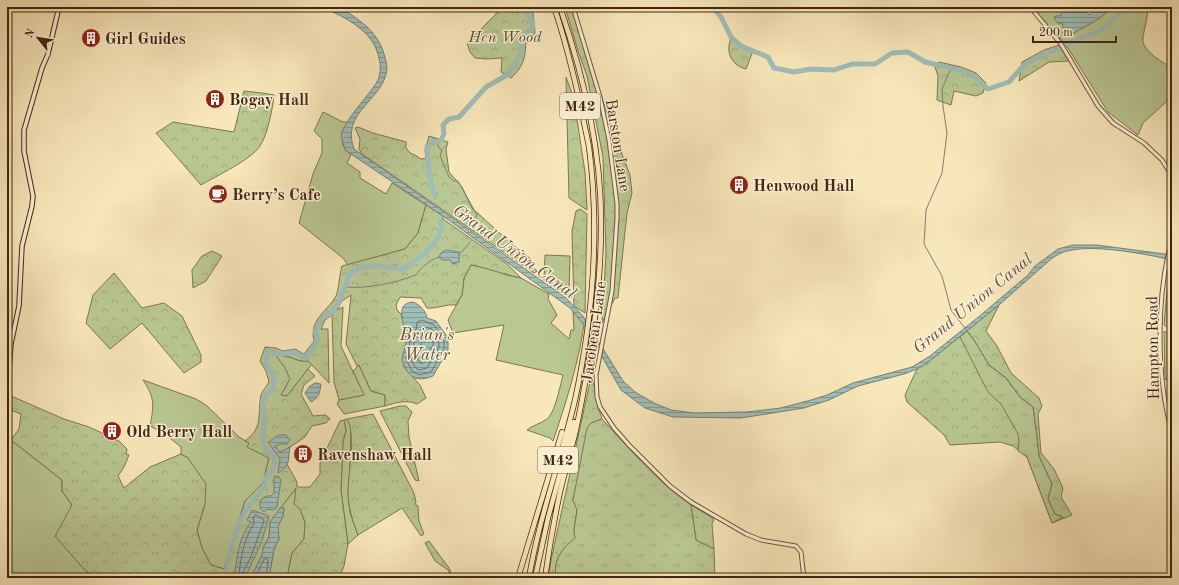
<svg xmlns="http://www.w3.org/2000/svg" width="1179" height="585" font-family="'Old Standard TT',serif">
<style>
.grass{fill:#b9c793;stroke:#7e7652}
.forest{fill:url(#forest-crowns);stroke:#7e7652}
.park{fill:url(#park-tufts);stroke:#7e7652}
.water{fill:url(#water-rules);stroke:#7b8075}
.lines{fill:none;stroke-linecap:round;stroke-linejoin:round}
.shore{stroke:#727164;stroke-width:1}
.stream{stroke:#7b8075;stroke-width:1}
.river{stroke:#a0beb8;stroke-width:5}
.tertiary-casing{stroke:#70553b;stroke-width:5}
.secondary-casing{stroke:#432411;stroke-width:5.5}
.motorway-casing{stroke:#432411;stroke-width:6}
.tertiary{stroke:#faefd2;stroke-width:3}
.secondary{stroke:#faefd2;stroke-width:3.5}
.motorway{stroke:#f8e7ba;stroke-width:4.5}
.labels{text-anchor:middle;stroke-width:3;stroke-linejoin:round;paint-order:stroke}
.shield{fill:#faefd2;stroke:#7a614b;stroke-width:1}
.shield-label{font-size:15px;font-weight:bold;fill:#432411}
.park-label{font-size:16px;font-style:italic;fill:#604d32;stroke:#faefd2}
.poi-label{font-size:16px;font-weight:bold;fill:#432411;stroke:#faefd2;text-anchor:start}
.street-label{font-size:16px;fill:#432411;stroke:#faefd2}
.water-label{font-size:17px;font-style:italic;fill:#5f5243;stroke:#faefd2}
</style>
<defs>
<pattern id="forest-crowns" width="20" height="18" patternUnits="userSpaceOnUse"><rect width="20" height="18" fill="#b9c793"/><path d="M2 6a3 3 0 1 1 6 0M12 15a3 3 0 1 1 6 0" fill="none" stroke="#a0ab7e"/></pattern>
<pattern id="park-tufts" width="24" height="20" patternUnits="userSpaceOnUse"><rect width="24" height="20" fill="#b9c793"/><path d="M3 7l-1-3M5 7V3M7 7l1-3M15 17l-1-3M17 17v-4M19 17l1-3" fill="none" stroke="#a0ab7e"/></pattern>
<pattern id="water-rules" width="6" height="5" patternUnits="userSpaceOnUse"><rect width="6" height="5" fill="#a0beb8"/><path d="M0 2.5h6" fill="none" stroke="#849a94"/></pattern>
</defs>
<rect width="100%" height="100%" fill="#f8e7ba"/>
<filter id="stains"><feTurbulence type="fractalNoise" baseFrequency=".005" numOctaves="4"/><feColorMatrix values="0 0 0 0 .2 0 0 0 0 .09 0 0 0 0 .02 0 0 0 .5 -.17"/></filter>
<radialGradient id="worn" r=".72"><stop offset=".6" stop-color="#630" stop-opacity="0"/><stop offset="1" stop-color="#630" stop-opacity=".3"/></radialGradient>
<path class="grass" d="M 1032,7 L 1068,7 L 1064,10 L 1060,16 L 1068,37 C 1079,28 1105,19 1110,7 L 1148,7 C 1148,18 1144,28 1143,38 C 1141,51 1163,62 1172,68 L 1172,90 L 1165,103 L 1143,123 L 1138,135 L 1108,112 L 1066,45 Z
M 323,112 L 343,122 L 348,122 C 341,135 339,146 351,155 L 347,163 L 360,172 L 360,178 L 386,194 L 392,183 L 426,205 L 418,233 L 405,249 L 348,265 L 343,258 L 299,223 L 313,174 L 322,153 L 322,139 L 314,131 Z
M 545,255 L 570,256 L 569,294 L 568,297 L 544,280 Z
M 471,265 L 488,268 L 507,275 L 521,278 L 549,294 L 548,299 L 557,315 L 551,323 L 569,339 L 571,330 L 574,330 L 573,311 L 584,325 C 578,364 566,403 553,441 L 550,438 L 527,430 C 533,425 540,424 547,419 C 555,413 560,386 563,375 L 496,360 L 504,325 L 453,333 L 448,320 L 462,295 L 464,278 Z
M 1169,267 L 1172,269 L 1172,330 L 1164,325 Z
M 1164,331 L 1172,336 L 1172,378 L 1165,380 Z
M 275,356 C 280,356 285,356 289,357 C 296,359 300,362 308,361 L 312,364 L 287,396 L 280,395 L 286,387 Z
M 359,365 L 371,391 L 385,395 L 385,406 L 344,414 L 337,404 L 339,400 L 364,395 L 353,371 Z
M 143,380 L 196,399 L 206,405 L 239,437 L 249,443 L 248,447 L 269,458 L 263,483 L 245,501 L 224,569 L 211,565 L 202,548 L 197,530 L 205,504 L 188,458 L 181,454 L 181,447 L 165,434 L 150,426 C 154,405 155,398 143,380 Z
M 347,419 L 351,425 L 350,466 L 348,495 L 350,513 L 358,535 L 348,544 L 341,490 L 343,441 L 346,431 L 344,420 Z
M 7,437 L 62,480 L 62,491 L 72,505 L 70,552 L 82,567 L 90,574 L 92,578 L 7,578 Z
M 297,487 L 300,509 L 305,522 L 304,539 L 292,553 L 287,578 L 269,578 L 274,549 L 279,539 L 277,527 L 283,516 L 284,508 L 280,508 Z"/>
<path class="forest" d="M 498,7 L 530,7 L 533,13 L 535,33 L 526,43 C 525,59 523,67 511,78 L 501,72 L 502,58 L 486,59 L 475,58 L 470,52 L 467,43 L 496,14 Z
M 565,7 L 572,7 L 612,128 L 630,175 L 632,193 L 627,213 L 618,298 L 615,298 L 602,323 L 606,253 L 603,157 L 587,76 L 578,51 Z
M 731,37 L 741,46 L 753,51 L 746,69 C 737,67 730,60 729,51 C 728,47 730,41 731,37 Z
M 1059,45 L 1069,61 L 1049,62 L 1019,81 L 1022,62 L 1044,50 Z
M 939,62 L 961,67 L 976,73 L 986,83 L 983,93 L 976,96 L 954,91 L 951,105 L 937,100 L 938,76 L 935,67 Z
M 566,77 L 574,99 L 585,172 L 587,210 L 569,198 Z
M 244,91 L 262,93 L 274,95 C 273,108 267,136 260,146 C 251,160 216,176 201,185 L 156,133 L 173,122 L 234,132 Z
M 358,127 L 373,133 L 406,142 L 406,148 L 410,153 L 415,155 L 421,159 L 426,158 L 425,151 L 429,136 L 448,142 L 446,149 L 449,172 L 462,187 L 472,208 L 515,247 L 532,260 L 534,262 L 532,266 L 537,271 L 534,273 L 362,154 L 359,149 L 360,139 L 355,128 Z
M 426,205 L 443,216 L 443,219 L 507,264 L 521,278 C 504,275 488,268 471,265 L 464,278 L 462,295 L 456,305 C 445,304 437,309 427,308 L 421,298 L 400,297 L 396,305 L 397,310 L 401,314 L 406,335 L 406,346 L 403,354 L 404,367 L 420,385 L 426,398 L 417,404 C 406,399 395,403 385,406 L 385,395 L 371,391 L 359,365 L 357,366 L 346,344 L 351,295 L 342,301 L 337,310 L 343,307 L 341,346 L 364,395 L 339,400 L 334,382 L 332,315 L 325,320 L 321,329 L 328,329 L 329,383 L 308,361 C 300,362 296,359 289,357 C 285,356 280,357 276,356 L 284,366 L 290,379 L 281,395 L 287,396 L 308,369 L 315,376 L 304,385 L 301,394 L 313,416 L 326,415 L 330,419 L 326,423 L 312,426 L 305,437 L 290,447 C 288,453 289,458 287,464 L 297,482 L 297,487 L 310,487 L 320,474 L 320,463 L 340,421 L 344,420 L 346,431 L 343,441 L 341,490 L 348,544 L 344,566 L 339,578 L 287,578 L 292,553 L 304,539 L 305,522 L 300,509 L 294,504 L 296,488 L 270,522 L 269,537 L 263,548 L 262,555 L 251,577 L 253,578 L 92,578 L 90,574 L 82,567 L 55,536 L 72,505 L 62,491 L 62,480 L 11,440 L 19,429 L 21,414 L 7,409 L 11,396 L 64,419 L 89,427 L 119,441 L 127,449 L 126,454 L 129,455 L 124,467 L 118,476 L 124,488 L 150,467 L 181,454 L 188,458 L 206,484 L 205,504 L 197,530 L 202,548 L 211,565 L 224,569 L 245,501 L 263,483 L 269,458 L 247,447 L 249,443 L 245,441 C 264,427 257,415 261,395 C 262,391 267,386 269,382 L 266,371 L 260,361 L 265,347 L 276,348 L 283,351 L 295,349 L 304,354 L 314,341 C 309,319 327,312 336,296 C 338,293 340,272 342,266 L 405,249 L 418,233 Z
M 580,209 L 587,214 L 585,313 L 574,306 L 572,231 L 576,211 Z
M 212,251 L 222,256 L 206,281 L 193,288 L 192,270 L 202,256 Z
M 114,273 L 142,308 L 164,303 L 182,316 L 201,355 L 201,362 L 184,373 L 142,323 L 110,349 L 86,323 L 93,295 Z
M 999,305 L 986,331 L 997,346 L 1011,373 L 1039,398 L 1042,406 L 1038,414 L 1041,453 L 1054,469 L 1063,488 L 1061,497 L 1072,515 L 1052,523 L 1027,457 L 1013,446 L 1000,442 L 950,445 L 944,435 L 907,402 L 905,395 L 917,369 L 927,363 Z
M 593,380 L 598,407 L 602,419 L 591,423 L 573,499 L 577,510 L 574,530 L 576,538 C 562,548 553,560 556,578 L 548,578 L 551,560 L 590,382 Z
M 400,406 L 406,406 L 412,412 L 408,421 L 409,437 L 419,481 L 415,480 L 380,411 Z
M 373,414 L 414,493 L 416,502 L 415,504 L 418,506 L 419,521 L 424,534 L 421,536 L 402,508 L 358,535 C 353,522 349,510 348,496 C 347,477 357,436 347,419 Z
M 691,505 L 714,519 L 712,524 L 714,549 L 696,540 Z
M 429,541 L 449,568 L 453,578 L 448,570 L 435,561 L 425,543 Z"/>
<path class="park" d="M 967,331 L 974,340 L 989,365 L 1006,378 L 1021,398 L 1033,407 L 1037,436 L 1039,456 L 1052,484 L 1048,499 L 1055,514 L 1063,517 L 1052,523 L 1027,457 L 1018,451 L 1019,441 L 1018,434 L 1001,404 L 988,392 L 960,337 Z
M 602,419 C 630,449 657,482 691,505 L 696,540 L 714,549 L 715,578 L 556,578 C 553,559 562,549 575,538 L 574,530 L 577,510 L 573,500 L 587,428 L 591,423 Z"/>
<path class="water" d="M 322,7 C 326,7 331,6 335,7 C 344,8 359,20 366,26 C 374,33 381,43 384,54 C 385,58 387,64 387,68 C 385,100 340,111 354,149 L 565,297 L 583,316 L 623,381 L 635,392 L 654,403 L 671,410 L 694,413 L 747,412 L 781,408 L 811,400 L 827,395 L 853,383 L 912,367 L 930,356 L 982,314 L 1028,275 L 1035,266 L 1058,249 L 1073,245 L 1097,245 L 1172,255 L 1172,260 C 1146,254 1098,245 1072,250 C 1064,251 1056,255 1050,260 L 999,305 L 927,363 L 917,369 L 904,374 L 858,386 L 829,400 L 804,408 L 741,418 L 673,417 L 645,408 L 621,390 L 584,325 L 570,308 L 443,216 L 345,150 C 344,144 340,138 342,132 C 347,118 368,96 377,82 C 381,74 381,66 379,58 C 373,30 346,18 322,7 Z
M 1068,7 L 1083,7 L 1089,15 L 1093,10 L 1093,7 L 1110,7 C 1105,19 1079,28 1068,37 L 1063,34 L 1063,24 L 1058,23 L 1054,19 L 1055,16 L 1060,16 L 1064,10 Z
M 446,250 L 459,252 L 459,262 L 453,264 L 450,260 L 442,260 L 439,257 L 441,253 Z
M 413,302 C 420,305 426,311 427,318 L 436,321 L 446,335 L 448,341 L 448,350 L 433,376 C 416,383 408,377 402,360 C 403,353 406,347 406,341 C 407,329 392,303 413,302 Z
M 315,383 L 321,384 C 320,392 319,398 311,402 L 305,393 L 310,386 Z
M 279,435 L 286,435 L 290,440 L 287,444 L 280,444 L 275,446 L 280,452 L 290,447 C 287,460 292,465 278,473 L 280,459 L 268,442 Z
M 274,476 L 278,476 L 281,480 L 277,507 L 273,510 L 267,509 L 264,512 L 260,508 L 260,501 L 266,496 L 271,496 L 274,493 Z
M 280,508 L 284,508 L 283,516 L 278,527 L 279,539 L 274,549 L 269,578 L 251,577 L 262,555 L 263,548 L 269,537 L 270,522 Z
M 252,510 L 269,516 L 262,541 L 245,578 L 234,578 C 237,559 238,537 251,522 L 247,520 Z"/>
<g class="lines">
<path class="shore" d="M 422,320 L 434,325 L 443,337 L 444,341 L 444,349 L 431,372 L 419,375 L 412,371 L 406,359 L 410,342 L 410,335 L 416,330 L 417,323 Z
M 424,327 L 432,329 L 439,342 L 439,347 L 427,368 L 419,370 L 415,367 L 411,359 L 415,338 L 419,334 L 422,328 Z
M 426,335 L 429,336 L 433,341 L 433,345 L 424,362 L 421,364 L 417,358 L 422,341 Z
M 238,578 L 240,576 L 239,574 C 241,556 244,539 254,523 L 253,517 L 256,515 L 263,519 L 264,521 L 250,559 L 241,576 L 242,578
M 255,578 L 264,559 L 266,558 L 268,560 L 266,578"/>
<path class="stream" d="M 951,68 L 942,89 L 943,106 L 947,133 L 942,173 L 926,210 L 924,244 L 942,276 L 951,310 L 974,340 L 989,365 L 1006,378 L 1021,398 L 1033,407 L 1037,436 L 1039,456 L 1052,484 L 1048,499 L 1055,514 L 1063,517
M 437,142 L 439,148 L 442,150 L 440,156 L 449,177 L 454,181 L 458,181 L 477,215 L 473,226
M 459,255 L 471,241
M 345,287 C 368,289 395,283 416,275 C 421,267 431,259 440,257"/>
<path class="river" d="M 715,7 L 716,11 L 721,17 L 731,37 L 741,46 L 768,57 L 774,68 L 794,72 L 811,69 L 834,70 L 852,64 L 875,64 L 892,53 L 908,52 L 925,62 L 960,70 L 975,77 L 988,89 L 1009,82 L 1024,65 L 1040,56 L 1097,32 L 1109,24 L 1126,7
M 435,197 L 429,173 L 427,146 L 441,140 L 444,134 L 443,125 L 449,119 L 459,117 L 486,87 L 507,75 L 515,65 L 522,50 L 520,38 L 533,28 L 532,20 L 522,7
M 224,578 C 230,556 234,534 244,513 C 250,500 265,494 266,477 C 273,471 276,463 273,454 L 265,450 L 263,443 L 264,414 L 263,400 L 267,393 L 273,389 L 274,376 L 265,362 L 268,351 L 271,350 L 279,355 L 294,352 L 306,358 L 318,339 L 315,332 L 322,318 L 331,313 L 339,303 L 350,273 L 362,267 L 380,266 L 404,269 C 421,257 433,249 442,229 L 440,221"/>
<defs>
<path id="tertiary" d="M 573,7 L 600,97 L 609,140 L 617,204 L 617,218 L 612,291 L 596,375 L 597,397 L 600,407 L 614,428 L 629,445 L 670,486 L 691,502 L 746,534 L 761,540 L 796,546 L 801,552 L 804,578
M 1030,7 L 1061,44 L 1098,106 L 1113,123 L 1144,143 L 1162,160 L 1172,176
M 1172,239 C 1156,296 1156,376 1172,433"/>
<path id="secondary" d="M 7,395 L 11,344 L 19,306 L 22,246 L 32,206 L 33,196 L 24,151 L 24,130 L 42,68 L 48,54 L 59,7"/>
<path id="motorway" d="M 518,578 L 562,432
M 529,578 C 539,517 561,460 575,400 C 593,317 600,231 589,147 C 587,136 584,124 582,112 C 574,76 566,41 554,7
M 535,578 L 548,518 L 574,422
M 545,578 C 549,549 554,520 560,492 C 565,471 571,451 576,430 C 590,363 601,295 601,226 C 602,151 584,77 560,7"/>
</defs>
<use href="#tertiary" class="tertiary-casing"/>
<use href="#secondary" class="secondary-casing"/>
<use href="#motorway" class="motorway-casing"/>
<use href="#tertiary" class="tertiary"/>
<use href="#secondary" class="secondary"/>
<use href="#motorway" class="motorway"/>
</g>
<defs>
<symbol id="building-disc" viewBox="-11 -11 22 22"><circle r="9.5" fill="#8f2418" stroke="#faefd2"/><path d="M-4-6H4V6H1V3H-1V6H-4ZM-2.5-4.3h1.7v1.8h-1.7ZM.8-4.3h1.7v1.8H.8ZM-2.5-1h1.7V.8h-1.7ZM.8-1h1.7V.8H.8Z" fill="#fff"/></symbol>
<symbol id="cafe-disc" viewBox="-11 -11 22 22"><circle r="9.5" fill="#8f2418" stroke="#faefd2"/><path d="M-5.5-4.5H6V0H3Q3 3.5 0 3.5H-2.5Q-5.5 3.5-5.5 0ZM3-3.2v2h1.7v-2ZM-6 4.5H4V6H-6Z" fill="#fff"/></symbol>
</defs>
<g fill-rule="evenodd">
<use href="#building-disc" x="80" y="27" width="22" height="22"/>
<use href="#building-disc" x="204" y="88" width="22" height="22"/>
<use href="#building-disc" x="728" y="174" width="22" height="22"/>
<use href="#cafe-disc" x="207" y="183" width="22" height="22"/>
<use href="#building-disc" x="101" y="420" width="22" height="22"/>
<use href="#building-disc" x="292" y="443" width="22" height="22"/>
</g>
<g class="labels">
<g class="shield">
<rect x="560" y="93" width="40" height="26" rx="3"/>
<rect x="538" y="447" width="40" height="26" rx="3"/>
</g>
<g class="shield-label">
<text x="580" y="111">M42</text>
<text x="558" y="465">M42</text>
</g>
<g class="park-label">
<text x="505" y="42">Hen Wood</text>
</g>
<g class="poi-label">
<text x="105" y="44">Girl Guides</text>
<text x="229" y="105">Bogay Hall</text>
<text x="753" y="191">Henwood Hall</text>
<text x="232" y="200">Berry’s Cafe</text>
<text x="126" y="437">Old Berry Hall</text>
<text x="317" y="460">Ravenshaw Hall</text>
</g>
<g class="street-label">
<text transform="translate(619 145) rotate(81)" y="6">Barston Lane</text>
<text transform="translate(593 332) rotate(-82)" y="6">Jacobean Lane</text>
<text transform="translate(1152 348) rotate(-91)" y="6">Hampton Road</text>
</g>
<g class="water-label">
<text transform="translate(515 251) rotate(36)" y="6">Grand Union Canal</text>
<text transform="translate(972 303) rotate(-39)" y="6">Grand Union Canal</text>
<text x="427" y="340">Brian's<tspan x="427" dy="20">Water</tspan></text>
</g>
</g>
<rect width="1179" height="585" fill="none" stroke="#f8e7ba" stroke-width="24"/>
<rect x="8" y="8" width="1163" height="569" fill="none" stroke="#432411" stroke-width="2"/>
<rect x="12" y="12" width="1155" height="561" fill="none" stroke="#432411"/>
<g transform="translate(38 38) rotate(300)" stroke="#faefd2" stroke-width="3" paint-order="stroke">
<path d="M0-3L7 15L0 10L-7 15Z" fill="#432411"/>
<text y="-6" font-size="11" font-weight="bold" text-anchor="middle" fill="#432411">N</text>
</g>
<path d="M1033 36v6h83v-6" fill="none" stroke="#432411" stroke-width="2"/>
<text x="1039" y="36" font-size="12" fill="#432411" stroke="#faefd2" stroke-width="3" paint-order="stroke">200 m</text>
<rect width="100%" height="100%" filter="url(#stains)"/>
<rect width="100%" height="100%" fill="url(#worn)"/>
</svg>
